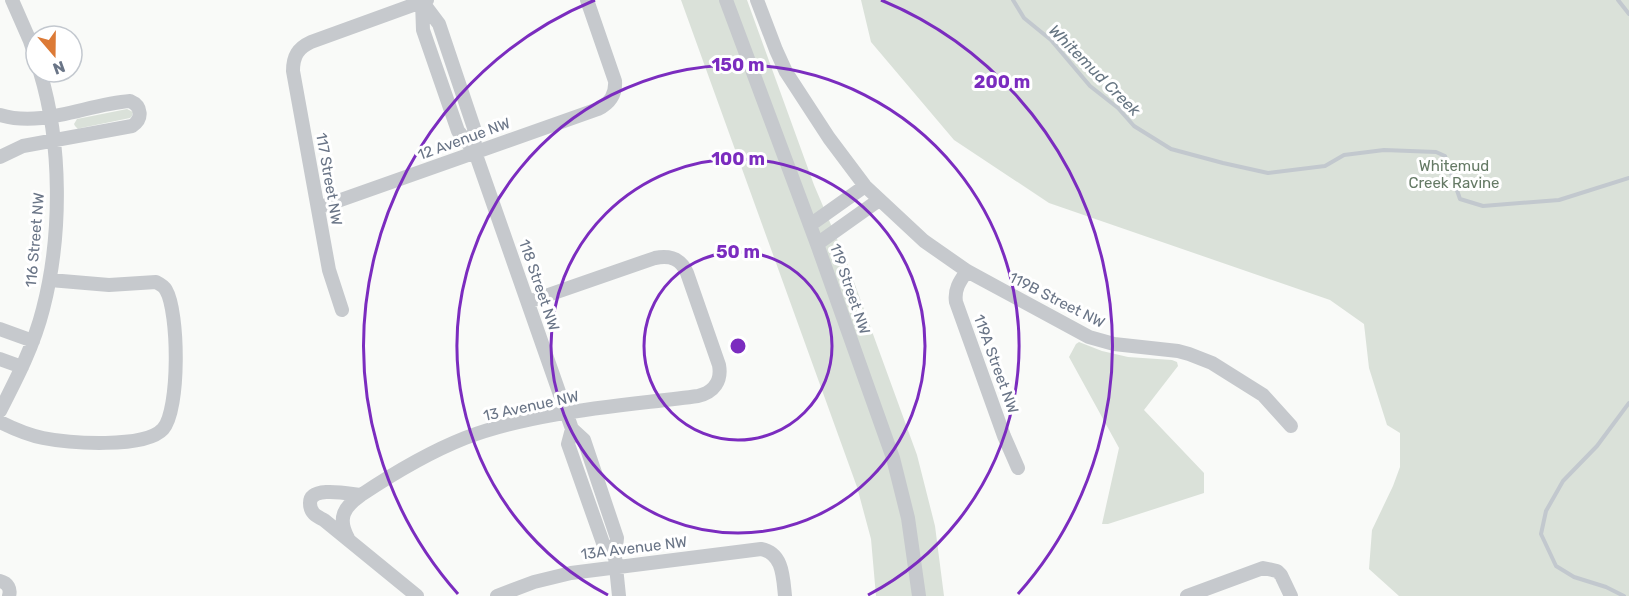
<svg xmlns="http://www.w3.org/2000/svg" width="1629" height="596" font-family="Rubik,sans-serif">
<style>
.green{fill:#dae1d9}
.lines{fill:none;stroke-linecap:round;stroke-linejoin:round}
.stream{stroke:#c2c8ce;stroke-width:4}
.minor{stroke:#c6c9cd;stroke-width:14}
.ring{fill:none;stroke:#7b2cbf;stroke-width:3}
.labels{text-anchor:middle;stroke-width:6;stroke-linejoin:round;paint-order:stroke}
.street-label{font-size:15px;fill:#6a7587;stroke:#fff}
.park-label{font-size:15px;fill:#657a65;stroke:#fff}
.water-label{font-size:16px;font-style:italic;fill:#667582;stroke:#fff}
.centre{fill:#7b2cbf;stroke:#fff;stroke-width:3}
.ring-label{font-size:18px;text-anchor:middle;font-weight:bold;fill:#7b2cbf;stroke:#fff;stroke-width:6;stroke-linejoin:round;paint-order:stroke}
</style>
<rect width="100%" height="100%" fill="#f9faf8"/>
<path class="green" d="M 681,0 L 747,0 L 814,185 L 846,260 L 917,455 L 935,526 L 944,596 L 876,596 L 871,539 L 857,487 Z
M 861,0 L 1629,0 L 1629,596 L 1399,596 L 1369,569 L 1372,530 L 1393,486 L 1400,467 L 1400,433 L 1387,425 L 1369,368 L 1364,324 L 1330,300 L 1049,203 L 954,140 L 871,42 Z
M 127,109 L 133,112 L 132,116 L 130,118 L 81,128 L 78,129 L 75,126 L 74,124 L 77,119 Z
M 1079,342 L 1102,351 L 1128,357 L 1172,360 L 1177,362 L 1178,366 L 1144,410 L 1204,473 L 1204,493 L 1108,524 L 1102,524 L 1119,448 L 1069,357 L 1076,344 Z"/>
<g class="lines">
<path class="stream" d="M 1013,0 L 1024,18 L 1051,40 L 1090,86 L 1118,108 L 1134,126 L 1171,149 L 1223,163 L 1268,173 L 1325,166 L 1344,155 L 1384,150 L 1436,152 L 1445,156 L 1460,199 L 1483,206 L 1559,200 L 1629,178
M 1618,0 L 1629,14
M 1624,596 L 1606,587 L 1574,577 L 1556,566 L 1541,534 L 1546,511 L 1563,481 L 1597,446 L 1629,403"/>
<path class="minor" d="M 12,0 L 30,41 L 36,59
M 421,0 L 439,24 L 474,128 L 475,152 L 572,429 L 584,440 L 617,538 L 615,557 L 619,596
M 726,0 L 817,244 L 893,458 L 908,518 L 919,596
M 757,0 L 776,50 L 786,72 L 829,138 L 865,186 L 924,241 L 967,271 L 1089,337 L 1114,344 L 1178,351 L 1189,354 L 1212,363 L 1263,395 L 1291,426
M 422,2 L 423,30 L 458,131 L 475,152
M 0,115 C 43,128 87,104 130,101 C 142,106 143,119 132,126 L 23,146 L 0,157
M 318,208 L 598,109 C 610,103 616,95 615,81 L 587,0
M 810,225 L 865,186
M 817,244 L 879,200
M 967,271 C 960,281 954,289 956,302 L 1004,436 L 1018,468
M 342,310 L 329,270 L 293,71 C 293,56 298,48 311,42 L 427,0
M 0,329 L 33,341
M 0,359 L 22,367
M 0,411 C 17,378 34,345 43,309 C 62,236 62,144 40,72
M 0,422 C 14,429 28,435 43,438 C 68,443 145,449 163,429 C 180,410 179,312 166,290 C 164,286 160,284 156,282 L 109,285 L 50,280
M 572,429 L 568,444 L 603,543 L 615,557
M 348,538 C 337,518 344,507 361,495
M 0,581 C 8,583 11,589 9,596
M 417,596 L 324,520 C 316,516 310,513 310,503 C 310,485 350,494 361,495 C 394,473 427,453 465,438 C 536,411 622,406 698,396 C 714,392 722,381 719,365 L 687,273 C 681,259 671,255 655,258 L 528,302
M 497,596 L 534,582 L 571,573 L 761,549 C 783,553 783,577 785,596
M 1187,596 L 1263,568 L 1277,571 L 1281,575 L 1291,596"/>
</g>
<g class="ring">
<circle cx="738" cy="346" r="94"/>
<circle cx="738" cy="346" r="187"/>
<path d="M608 595A281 281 0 1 1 868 595"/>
<path d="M458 594A374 374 0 0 1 595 0M881 0A374 374 0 0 1 1018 594"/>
</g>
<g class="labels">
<g class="street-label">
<text transform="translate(464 139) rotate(-20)" y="5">12 Avenue NW</text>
<text transform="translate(329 179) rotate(80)" y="5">117 Street NW</text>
<text transform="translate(35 240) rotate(-85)" y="5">116 Street NW</text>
<text transform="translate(539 285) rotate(71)" y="5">118 Street NW</text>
<text transform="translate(850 289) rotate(71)" y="5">119 Street NW</text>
<text transform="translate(1057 300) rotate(27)" y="5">119B Street NW</text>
<text transform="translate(996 364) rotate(70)" y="5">119A Street NW</text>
<text transform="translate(531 406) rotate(-12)" y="5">13 Avenue NW</text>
<text transform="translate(634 548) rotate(-7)" y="5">13A Avenue NW</text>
</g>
<g class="park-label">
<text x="1454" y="171">Whitemud<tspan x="1454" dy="17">Creek Ravine</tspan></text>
</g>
<g class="water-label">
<text transform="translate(1095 70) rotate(45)" y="6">Whitemud Creek</text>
</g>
</g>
<circle cx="738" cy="346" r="9" class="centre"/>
<g class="ring-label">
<text x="738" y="71">150 m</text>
<text x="1002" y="88">200 m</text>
<text x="738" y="165">100 m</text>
<text x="738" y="258">50 m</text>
</g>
<g transform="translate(54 54) rotate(160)"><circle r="28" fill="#ffffff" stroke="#c3c8cf" stroke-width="1.5"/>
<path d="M0-4.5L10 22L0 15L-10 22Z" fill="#dc7a36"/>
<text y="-9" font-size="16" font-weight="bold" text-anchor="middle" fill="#6a7587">N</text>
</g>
</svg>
